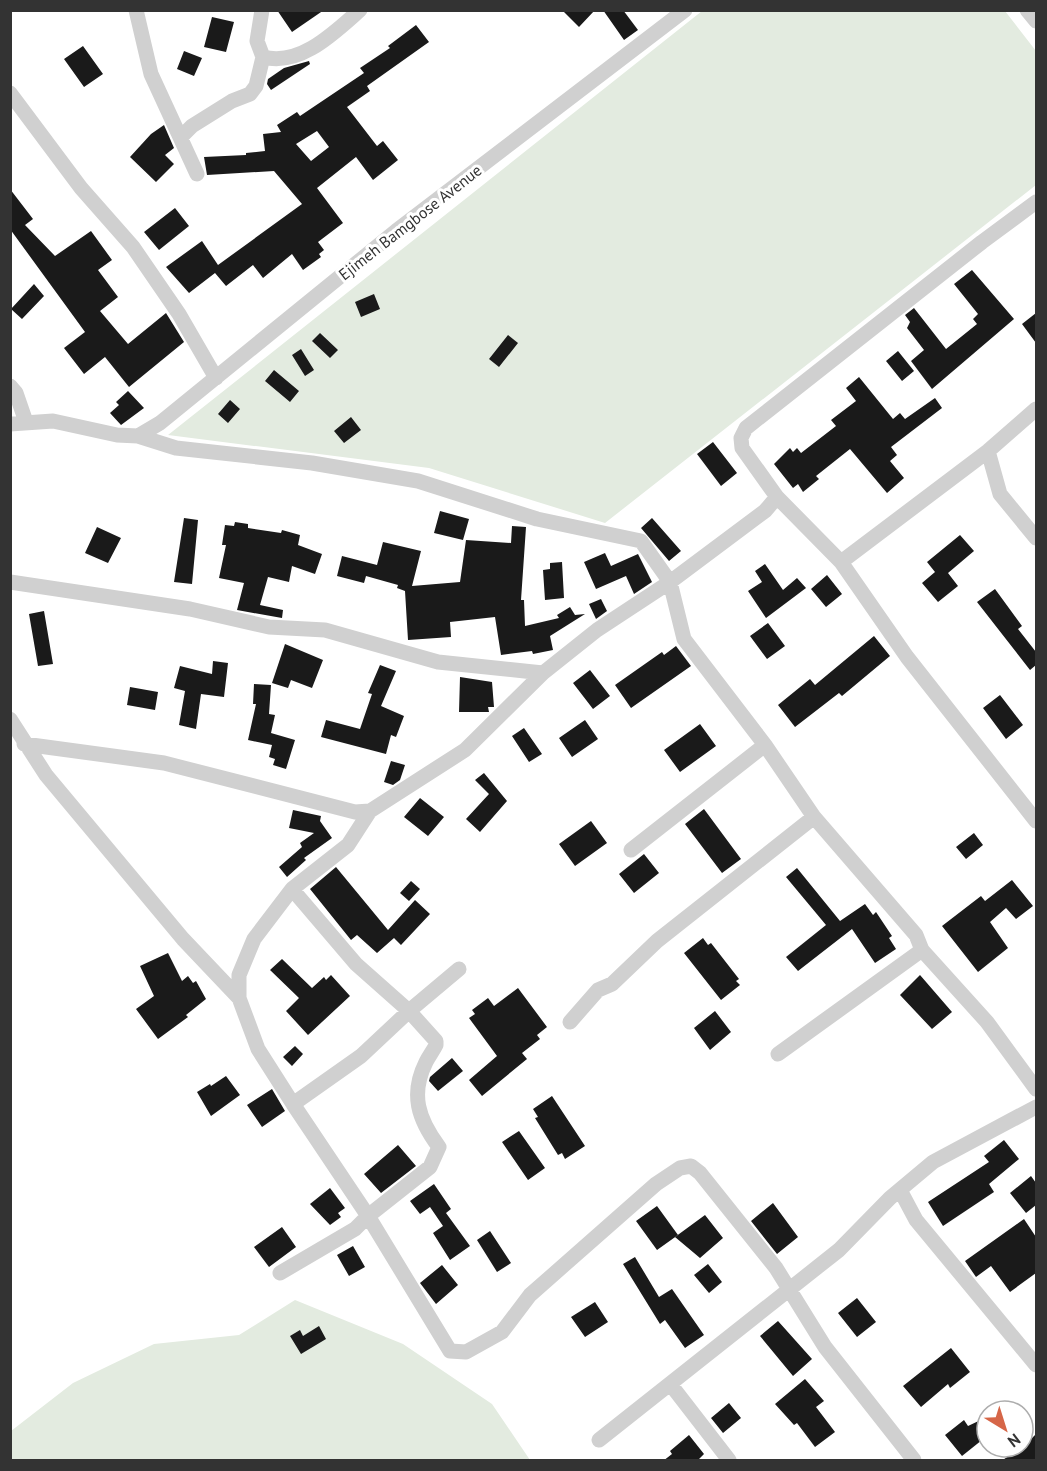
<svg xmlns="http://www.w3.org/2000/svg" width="1047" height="1471" font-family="'PT Sans',sans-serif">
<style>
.green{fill:#e3ebe0}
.building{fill:#1a1a1a;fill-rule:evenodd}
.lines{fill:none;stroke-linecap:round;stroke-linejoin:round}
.street{stroke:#d0d0d0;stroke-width:15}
.labels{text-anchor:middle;stroke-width:6;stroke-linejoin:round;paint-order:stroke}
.street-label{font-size:16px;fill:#333;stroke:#fff}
</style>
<rect width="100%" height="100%" fill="#fff"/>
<path class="green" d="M 702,11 L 1005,11 L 1036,51 L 1036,185 L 605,523 L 429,468 L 168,435 Z
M 295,1300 L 403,1344 L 492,1404 L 530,1460 L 11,1460 L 11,1431 L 73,1383 L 154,1344 L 239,1335 Z"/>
<path class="building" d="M 277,10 L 324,10 L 292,32 Z
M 562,10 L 595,10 L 579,27 Z
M 603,10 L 623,10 L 638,30 L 624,40 Z
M 212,17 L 234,22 L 226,52 L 204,47 Z
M 416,25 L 429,42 L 367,86 L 370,91 L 347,107 L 377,146 L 383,141 L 398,160 L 373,180 L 356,157 L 317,188 L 343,223 L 318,242 L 324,250 L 319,254 L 321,257 L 303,270 L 292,254 L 263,278 L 253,265 L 226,286 L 215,273 L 189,293 L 166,267 L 202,241 L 218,265 L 302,204 L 274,171 L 207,175 L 204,157 L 246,155 L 246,153 L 265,151 L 263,134 L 281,132 L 277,125 L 297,112 L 300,116 L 364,73 L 360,68 L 390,48 L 388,46 ZM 317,131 L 329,147 L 311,161 L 296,144 Z
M 83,46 L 103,74 L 84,87 L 64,59 Z
M 184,51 L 202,58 L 194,76 L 177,69 Z
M 309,61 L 310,64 L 271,90 L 267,84 L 268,79 L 284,68 Z
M 164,125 L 174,148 L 165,155 L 174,164 L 156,182 L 130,157 L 151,134 Z
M 10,189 L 33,219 L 25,225 L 55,256 L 91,231 L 112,260 L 98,270 L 118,297 L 100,311 L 128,344 L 166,313 L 184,342 L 129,387 L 105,357 L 84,374 L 64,348 L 85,332 L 10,229 Z
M 175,208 L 189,226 L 159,250 L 144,232 Z
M 972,270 L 1014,319 L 932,389 L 911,361 L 924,350 L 907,328 L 910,322 L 905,315 L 914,308 L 946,349 L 977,324 L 973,319 L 978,314 L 954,284 Z
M 34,284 L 44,296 L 22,319 L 11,309 Z
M 374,294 L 380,309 L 361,317 L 355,302 Z
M 1036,313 L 1036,343 L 1022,324 Z
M 320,333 L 338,350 L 330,358 L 312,341 Z
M 508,335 L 518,343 L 499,367 L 489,359 Z
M 301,349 L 314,370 L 305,376 L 292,355 Z
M 898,351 L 914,371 L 902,381 L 886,361 Z
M 274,370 L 299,391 L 290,402 L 265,381 Z
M 859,377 L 893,419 L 900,413 L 905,419 L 935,398 L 942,408 L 891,447 L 897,455 L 890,461 L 904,478 L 887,493 L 850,449 L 816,476 L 819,479 L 803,492 L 798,484 L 793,488 L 774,464 L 790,448 L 793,452 L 797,448 L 801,453 L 836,426 L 831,420 L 856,401 L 846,388 Z
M 128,391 L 144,408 L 121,425 L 110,413 L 119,405 L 116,402 Z
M 230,400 L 240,409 L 228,423 L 218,414 Z
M 351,417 L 361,430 L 344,443 L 334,431 Z
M 713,442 L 737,473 L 721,486 L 697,454 Z
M 440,511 L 469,519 L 463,540 L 434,533 Z
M 184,518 L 198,520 L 192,584 L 174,582 Z
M 652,518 L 681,551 L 669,561 L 641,528 Z
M 235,522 L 248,524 L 248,528 L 281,533 L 282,530 L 300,535 L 298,545 L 322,554 L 315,574 L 292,566 L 289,582 L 268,577 L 260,605 L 283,610 L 282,618 L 237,610 L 244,583 L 219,578 L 226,545 L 222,545 L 225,525 L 234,526 Z
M 512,526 L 526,527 L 521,600 L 524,600 L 525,626 L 559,618 L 557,615 L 570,607 L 575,615 L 585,614 L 550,636 L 553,650 L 533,654 L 532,651 L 501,655 L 495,617 L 450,622 L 451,637 L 408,640 L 405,591 L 397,588 L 398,585 L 366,576 L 364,583 L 337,576 L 342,556 L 377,565 L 383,542 L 421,551 L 412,586 L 460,582 L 466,540 L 511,543 Z
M 97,527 L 121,538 L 108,563 L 85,553 Z
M 960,535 L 974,551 L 948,573 L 958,586 L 938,602 L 922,583 L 935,572 L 927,562 Z
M 605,553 L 611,566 L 638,554 L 652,582 L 634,594 L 626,576 L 596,589 L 584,562 Z
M 562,562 L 564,598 L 545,600 L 543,570 L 550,569 L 550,563 Z
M 765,564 L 783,590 L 797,578 L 806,588 L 766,618 L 748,591 L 762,582 L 755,571 Z
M 827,575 L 842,594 L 826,607 L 811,589 Z
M 995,589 L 1022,626 L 1018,629 L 1036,652 L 1036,665 L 1030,670 L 977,602 Z
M 601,599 L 607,611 L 596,619 L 589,604 Z
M 44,611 L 53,664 L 38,666 L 29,614 Z
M 768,623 L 785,646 L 767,659 L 750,636 Z
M 874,636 L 890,656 L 842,696 L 839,693 L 795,727 L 778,705 L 810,679 L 815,685 Z
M 285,644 L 323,660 L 312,688 L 291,680 L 288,688 L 272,683 Z
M 676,646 L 691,666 L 631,708 L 615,685 L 662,652 L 664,655 Z
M 213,661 L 228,663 L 224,697 L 201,694 L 196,729 L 179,725 L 185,691 L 174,688 L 180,666 L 212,674 Z
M 380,665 L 396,671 L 381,706 L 404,716 L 396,737 L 391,735 L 386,754 L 321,737 L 326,720 L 360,729 L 372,694 L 368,693 Z
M 590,670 L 610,696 L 593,709 L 573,683 Z
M 460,677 L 492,682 L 494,707 L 488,707 L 489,712 L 459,712 Z
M 254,684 L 271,685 L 269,714 L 275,715 L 271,733 L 295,740 L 286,769 L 273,765 L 275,759 L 269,757 L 272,745 L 248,740 L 256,704 L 253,704 Z
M 130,687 L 158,692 L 155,710 L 127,705 Z
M 1000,695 L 1023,725 L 1006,739 L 983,708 Z
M 585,720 L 598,739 L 572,757 L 559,738 Z
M 700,724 L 716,746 L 680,772 L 664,750 Z
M 524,728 L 542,754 L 529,762 L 512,736 Z
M 391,761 L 405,765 L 400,780 L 393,785 L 384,782 Z
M 484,773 L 507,801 L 480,832 L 466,819 L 489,794 L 475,780 Z
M 420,798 L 444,817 L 428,836 L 404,817 Z
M 704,809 L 741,859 L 722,873 L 685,824 Z
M 293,810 L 321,816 L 320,821 L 332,838 L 304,858 L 306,860 L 287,877 L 279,867 L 302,847 L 300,843 L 314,833 L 289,828 Z
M 591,821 L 607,843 L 575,866 L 559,844 Z
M 974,833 L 983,845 L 966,859 L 956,847 Z
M 644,854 L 659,873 L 634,893 L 619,874 Z
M 336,867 L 388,930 L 415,900 L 430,914 L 401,945 L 394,938 L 377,953 L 357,935 L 351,940 L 310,889 Z
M 797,868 L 840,921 L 865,904 L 873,915 L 876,912 L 892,936 L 889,938 L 896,949 L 875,963 L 852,929 L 798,971 L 786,957 L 826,925 L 786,877 Z
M 1012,880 L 1033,906 L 1016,919 L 1006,908 L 990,922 L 1008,948 L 978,972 L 942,926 L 981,896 L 985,901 Z
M 411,881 L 420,889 L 409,901 L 400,893 Z
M 703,938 L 708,945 L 711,943 L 739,979 L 736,981 L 740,985 L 721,1000 L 684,953 Z
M 168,953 L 182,981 L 188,976 L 193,983 L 196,981 L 206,999 L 186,1015 L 188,1017 L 158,1039 L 136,1009 L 154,996 L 140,966 Z
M 282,959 L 312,988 L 324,977 L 326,980 L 331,975 L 350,996 L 308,1035 L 286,1011 L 299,998 L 270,970 Z
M 920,975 L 952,1012 L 932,1029 L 900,995 Z
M 518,988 L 547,1027 L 537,1035 L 540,1039 L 522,1053 L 527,1059 L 482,1096 L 469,1080 L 497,1056 L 469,1018 L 475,1014 L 472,1010 L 488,998 L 494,1006 Z
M 715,1011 L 731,1032 L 710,1050 L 694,1028 Z
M 295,1046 L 303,1054 L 292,1066 L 283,1057 Z
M 452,1058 L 463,1071 L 438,1091 L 429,1081 L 430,1077 Z
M 226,1076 L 240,1095 L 211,1116 L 197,1092 L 210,1084 L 211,1086 Z
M 272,1089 L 285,1111 L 262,1127 L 247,1105 Z
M 552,1096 L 585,1146 L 565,1159 L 562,1153 L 558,1155 L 535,1118 L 538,1117 L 533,1109 Z
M 519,1131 L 545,1168 L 528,1180 L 502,1142 Z
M 1004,1140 L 1019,1159 L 989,1184 L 994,1192 L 943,1226 L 928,1202 L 989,1162 L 984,1156 Z
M 398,1145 L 416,1166 L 381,1193 L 364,1174 Z
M 1031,1176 L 1036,1183 L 1036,1205 L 1026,1213 L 1010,1193 Z
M 434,1184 L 451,1209 L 446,1213 L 470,1246 L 450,1260 L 433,1233 L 443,1226 L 430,1207 L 420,1214 L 410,1201 Z
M 330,1188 L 345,1208 L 338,1213 L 341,1217 L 330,1225 L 310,1204 Z
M 773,1203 L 798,1237 L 777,1254 L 751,1221 Z
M 657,1206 L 678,1235 L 657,1250 L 636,1221 Z
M 705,1215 L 723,1238 L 700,1258 L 675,1237 Z
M 1024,1219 L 1036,1237 L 1036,1273 L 1010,1292 L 991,1266 L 976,1277 L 965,1261 Z
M 282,1227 L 296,1247 L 269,1267 L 254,1247 Z
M 490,1231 L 511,1263 L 497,1272 L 477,1240 Z
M 353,1246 L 365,1267 L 349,1276 L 337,1255 Z
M 635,1257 L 659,1297 L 672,1289 L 704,1335 L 685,1348 L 665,1320 L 660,1324 L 623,1264 Z
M 708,1264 L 722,1282 L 709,1293 L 694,1275 Z
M 442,1265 L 458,1285 L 436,1304 L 420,1283 Z
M 857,1298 L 876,1322 L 857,1337 L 838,1313 Z
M 595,1302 L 608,1322 L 585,1337 L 571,1317 Z
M 778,1321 L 812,1359 L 793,1376 L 760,1336 Z
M 319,1326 L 326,1339 L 301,1354 L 290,1336 L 300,1330 L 303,1336 Z
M 951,1348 L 970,1372 L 950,1388 L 948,1384 L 921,1407 L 903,1386 Z
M 805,1379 L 824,1401 L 816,1407 L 835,1432 L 815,1447 L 797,1423 L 794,1425 L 775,1404 Z
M 729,1403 L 741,1418 L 723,1433 L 711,1418 Z
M 987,1417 L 987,1436 L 962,1456 L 945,1435 L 964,1420 L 968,1426 Z
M 1036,1434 L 1036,1461 L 1001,1461 L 1023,1447 Z
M 689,1435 L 704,1454 L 697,1461 L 663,1461 L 672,1454 L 670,1451 Z"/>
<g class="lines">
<path class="street" d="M 136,10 L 151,74 L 197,174
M 1027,10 L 1036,21
M 263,57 C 300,67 334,33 360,10
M 10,93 L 81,188 L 133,247 L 179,314 L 216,378
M 181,137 L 192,126 L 232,101 L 250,94 L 256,86 L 263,57 L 257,41 L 262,10
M 10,386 L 16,393 L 26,422
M 10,424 L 53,421 L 117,435 L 138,436 L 176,448 L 312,463 L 418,481 L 537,519 L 641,541 L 670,582 L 684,639 L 765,745 L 631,850
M 138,436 L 160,423 L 396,231 L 685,10
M 988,451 L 1000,494 L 1036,538
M 777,497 L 841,562 L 907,657 L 1036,821
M 841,562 L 988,451 L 1036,409
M 10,582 L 190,609 L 269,627 L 325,630 L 438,662 L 543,673
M 10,719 L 46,775 L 183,939 L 239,998
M 24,744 L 164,763 L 355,812 L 370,811
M 292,889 L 254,939 L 239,975 L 239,998 L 258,1049 L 293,1104 L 361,1056 L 409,1011 L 459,969
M 922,950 L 987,1022 L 1036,1089
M 570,1022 L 598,990 L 612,984 L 657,941 L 814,817 L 765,745
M 778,1054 L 922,950 L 916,935 L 814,817
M 900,1190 L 916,1220 L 1036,1365
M 280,1273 L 355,1229 L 368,1216 L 293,1104
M 671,1385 L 729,1460
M 599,1440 L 839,1250 L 890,1198 L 933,1162 L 1036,1107
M 914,1460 L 825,1347 L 776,1268 L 700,1173 L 691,1166 L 680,1168 L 656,1184 L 530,1295 L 502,1332 L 466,1352 L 450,1351 L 368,1216 L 430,1167 L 439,1147 C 418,1119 410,1094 426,1062 C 429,1056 433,1051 436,1045 L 436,1041 L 409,1011 L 356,964 L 292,889 L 348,845 L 370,811 L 465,750 L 543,673 L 597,630 L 670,582 L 765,511 L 777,497 L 742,448 L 741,438 L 746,428 L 982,242 L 1036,202"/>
</g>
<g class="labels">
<g class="street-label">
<text transform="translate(410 222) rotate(-38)" y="6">Ejimeh Bamgbose Avenue</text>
</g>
</g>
<rect width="1047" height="1471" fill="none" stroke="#333333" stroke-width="24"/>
<g transform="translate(1005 1429) rotate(142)"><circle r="28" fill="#ffffff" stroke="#adadad" stroke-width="1.5"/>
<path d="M0-4.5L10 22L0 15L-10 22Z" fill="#d66648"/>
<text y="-9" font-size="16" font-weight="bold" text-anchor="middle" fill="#333333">N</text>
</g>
</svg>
